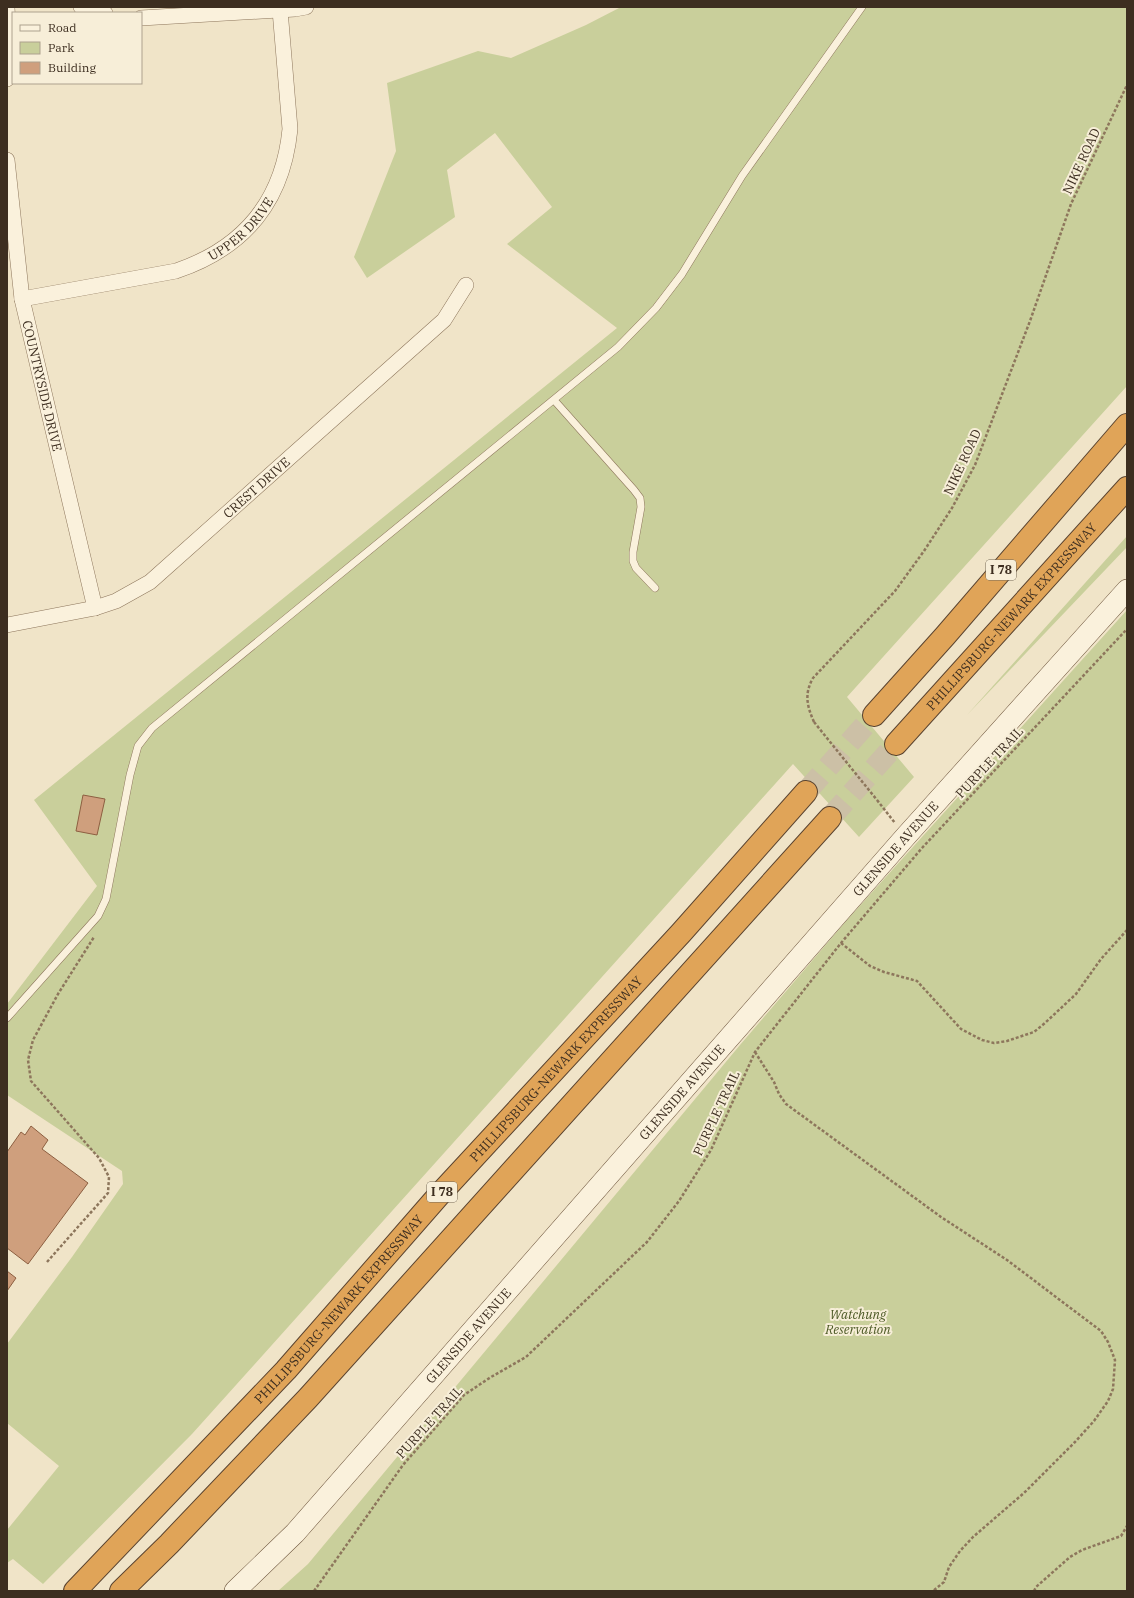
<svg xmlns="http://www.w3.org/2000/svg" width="1134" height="1598" font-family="'IBM Plex Serif',serif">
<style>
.green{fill:#c9cf9b}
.building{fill:#cf9f7d;stroke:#8d5f41}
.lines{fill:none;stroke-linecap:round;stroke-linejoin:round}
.highway-tunnel{stroke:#ccc0a6;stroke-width:22;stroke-dasharray:22 11;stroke-linecap:butt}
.lane-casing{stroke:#8d765c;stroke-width:8}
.street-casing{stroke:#8d765c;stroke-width:16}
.secondary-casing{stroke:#6f573f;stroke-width:22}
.highway-casing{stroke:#5b4430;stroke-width:24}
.path{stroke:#8d765c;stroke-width:2.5;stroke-dasharray:3 2;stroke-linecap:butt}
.lane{stroke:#faf1dc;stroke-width:7}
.street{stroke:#faf1dc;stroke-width:15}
.secondary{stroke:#faf1dc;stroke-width:21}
.highway{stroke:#e0a458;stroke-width:22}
.path-bridge{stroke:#8d765c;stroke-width:2.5;stroke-dasharray:3 2;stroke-linecap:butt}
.labels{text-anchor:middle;stroke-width:4;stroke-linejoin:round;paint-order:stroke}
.shield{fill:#f7eed8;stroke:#756857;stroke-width:1}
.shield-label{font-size:12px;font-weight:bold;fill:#3d2e20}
.street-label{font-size:13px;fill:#3d2e20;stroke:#f7eed8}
.park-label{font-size:13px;font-style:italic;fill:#4d5a26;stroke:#f7eed8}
</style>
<rect width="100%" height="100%" fill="#f0e4c8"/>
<path class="green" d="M 621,7 L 1127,7 L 1127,386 L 847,697 L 914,777 L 859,837 L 793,764 L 192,1434 L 43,1584 L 13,1559 L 7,1563 L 7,1530 L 59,1466 L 7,1423 L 7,1344 L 72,1257 L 123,1184 L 122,1171 L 7,1095 L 7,1004 L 97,886 L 34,800 L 617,328 L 507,244 L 552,207 L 495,133 L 447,170 L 455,217 L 367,278 L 354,257 L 396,151 L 387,83 L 478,51 L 511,58 L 586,25 Z
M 1127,536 L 1127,547 L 967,715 Z
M 1127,610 L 1127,1591 L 278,1591 L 308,1564 L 740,1045 L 847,920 Z"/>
<path class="building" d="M 83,795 L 105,799 L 97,835 L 76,831 Z
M 31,1126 L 48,1140 L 42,1149 L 88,1183 L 28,1264 L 7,1248 L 7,1152 L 21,1132 L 25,1135 Z
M 7,1271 L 16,1278 L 7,1291 Z"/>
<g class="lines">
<path class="highway-tunnel" d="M 806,792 L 874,715
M 830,818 L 896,744"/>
<defs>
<path id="lane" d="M 554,400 L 634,490 L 640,498 L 641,507 L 633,552 L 633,561 L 636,568 L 655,588
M 7,1018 L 98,916 L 106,899 L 130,775 L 138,746 L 152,728 L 618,347 L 656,308 L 682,274 L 742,176 L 862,7"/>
<g id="street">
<path d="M 81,7 L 105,13"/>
<path d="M 7,8 L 8,23 L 7,79"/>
<path d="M 141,18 L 295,9 L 306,7"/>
<path id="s1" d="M 7,160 L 22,299 L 95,608"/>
<path id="s2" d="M 22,299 L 176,271 C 244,248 283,201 290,129 L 280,10"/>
<path id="s3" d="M 7,625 L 95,608 L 116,601 L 150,582 L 444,320 L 466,285"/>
</g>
<g id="secondary">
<path id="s4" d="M 235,1591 L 295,1533 L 906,836 L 1127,590"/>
</g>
<g id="highway">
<path d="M 874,715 L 945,636 L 1127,425"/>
<path id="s5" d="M 896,744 L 1127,488"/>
<path id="s6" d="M 75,1591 L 286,1370 L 439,1195 L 681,933 L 806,792"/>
<path d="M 121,1591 L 169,1544 L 308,1398 L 830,818"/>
</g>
</defs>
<use href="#lane" class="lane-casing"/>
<use href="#street" class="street-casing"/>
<use href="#secondary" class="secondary-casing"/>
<use href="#highway" class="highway-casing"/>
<path class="path" d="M 814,722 C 807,706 804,694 813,678 L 895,591 L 924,551 L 952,508 L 975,465 L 1030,321 L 1071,204 L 1127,85
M 877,800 L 895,823
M 841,943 L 870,966 L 884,972 L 917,981 L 961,1029 L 982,1040 L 994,1043 L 1007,1041 L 1034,1032 L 1045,1023 L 1076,994 L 1101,959 L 1127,930
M 755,1052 L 774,1082 L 779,1094 L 786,1104 L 941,1217 L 1007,1260 L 1101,1331 L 1108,1342 L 1115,1360 L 1113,1389 L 1108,1401 L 1094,1421 L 1075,1442 L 1024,1493 L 973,1537 L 960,1551 L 949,1567 L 944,1582 L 933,1591
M 47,1262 L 108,1193 L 109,1177 L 99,1158 L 31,1081 L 28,1060 L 33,1040 L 58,994 L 94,937
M 314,1591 L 403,1465 L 464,1395 L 491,1377 L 526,1357 L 647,1242 L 679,1201 L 711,1150 L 755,1052 L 841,943 L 922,848 L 1127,629
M 1034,1591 L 1036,1587 L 1070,1557 L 1082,1550 L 1121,1536 L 1127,1526"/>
<use href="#lane" class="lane"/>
<use href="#street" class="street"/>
<use href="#secondary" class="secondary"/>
<use href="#highway" class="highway"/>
<path class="path-bridge" d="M 814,722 L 877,800"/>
</g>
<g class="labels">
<g class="shield">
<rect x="986" y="560" width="30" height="20" rx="3"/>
<rect x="427" y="1182" width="30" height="20" rx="3"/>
</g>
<g class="shield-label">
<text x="1001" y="574">I 78</text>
<text x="442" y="1196">I 78</text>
</g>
<g class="street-label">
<text transform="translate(1081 161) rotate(-65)" y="5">NIKE ROAD</text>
<text dy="5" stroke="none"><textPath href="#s2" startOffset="235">UPPER DRIVE</textPath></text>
<text dy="5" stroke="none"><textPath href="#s1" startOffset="229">COUNTRYSIDE DRIVE</textPath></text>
<text transform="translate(962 462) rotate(-65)" y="5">NIKE ROAD</text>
<text dy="5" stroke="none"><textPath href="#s3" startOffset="293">CREST DRIVE</textPath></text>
<text dy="5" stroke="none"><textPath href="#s5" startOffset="172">PHILLIPSBURG-NEWARK EXPRESSWAY</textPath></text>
<text transform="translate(989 762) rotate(-47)" y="5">PURPLE TRAIL</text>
<text dy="5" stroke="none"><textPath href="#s4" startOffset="994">GLENSIDE AVENUE</textPath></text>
<text dy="5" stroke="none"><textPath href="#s6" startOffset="710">PHILLIPSBURG-NEWARK EXPRESSWAY</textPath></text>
<text dy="5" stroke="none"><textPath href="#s4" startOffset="670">GLENSIDE AVENUE</textPath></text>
<text transform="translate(716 1113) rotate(-65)" y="5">PURPLE TRAIL</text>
<text dy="5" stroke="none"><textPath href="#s6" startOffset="386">PHILLIPSBURG-NEWARK EXPRESSWAY</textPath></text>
<text dy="5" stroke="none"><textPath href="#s4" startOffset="346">GLENSIDE AVENUE</textPath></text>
<text transform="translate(429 1422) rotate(-48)" y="5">PURPLE TRAIL</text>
</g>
<g class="park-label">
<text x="858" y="1319">Watchung<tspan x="858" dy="15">Reservation</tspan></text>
</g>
</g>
<rect width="1134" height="1598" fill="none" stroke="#3d2e20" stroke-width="16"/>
<rect x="12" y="12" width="130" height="72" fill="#f7eed8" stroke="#ada18e"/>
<rect x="20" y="25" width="20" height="6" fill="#faf1dc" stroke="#ada18e"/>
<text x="48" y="32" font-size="12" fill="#3d2e20">Road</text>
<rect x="20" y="42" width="20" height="12" fill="#c9cf9b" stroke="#ada18e"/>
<text x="48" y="52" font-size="12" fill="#3d2e20">Park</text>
<rect x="20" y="62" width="20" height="12" fill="#cf9f7d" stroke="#ada18e"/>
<text x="48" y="72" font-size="12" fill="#3d2e20">Building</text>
</svg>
